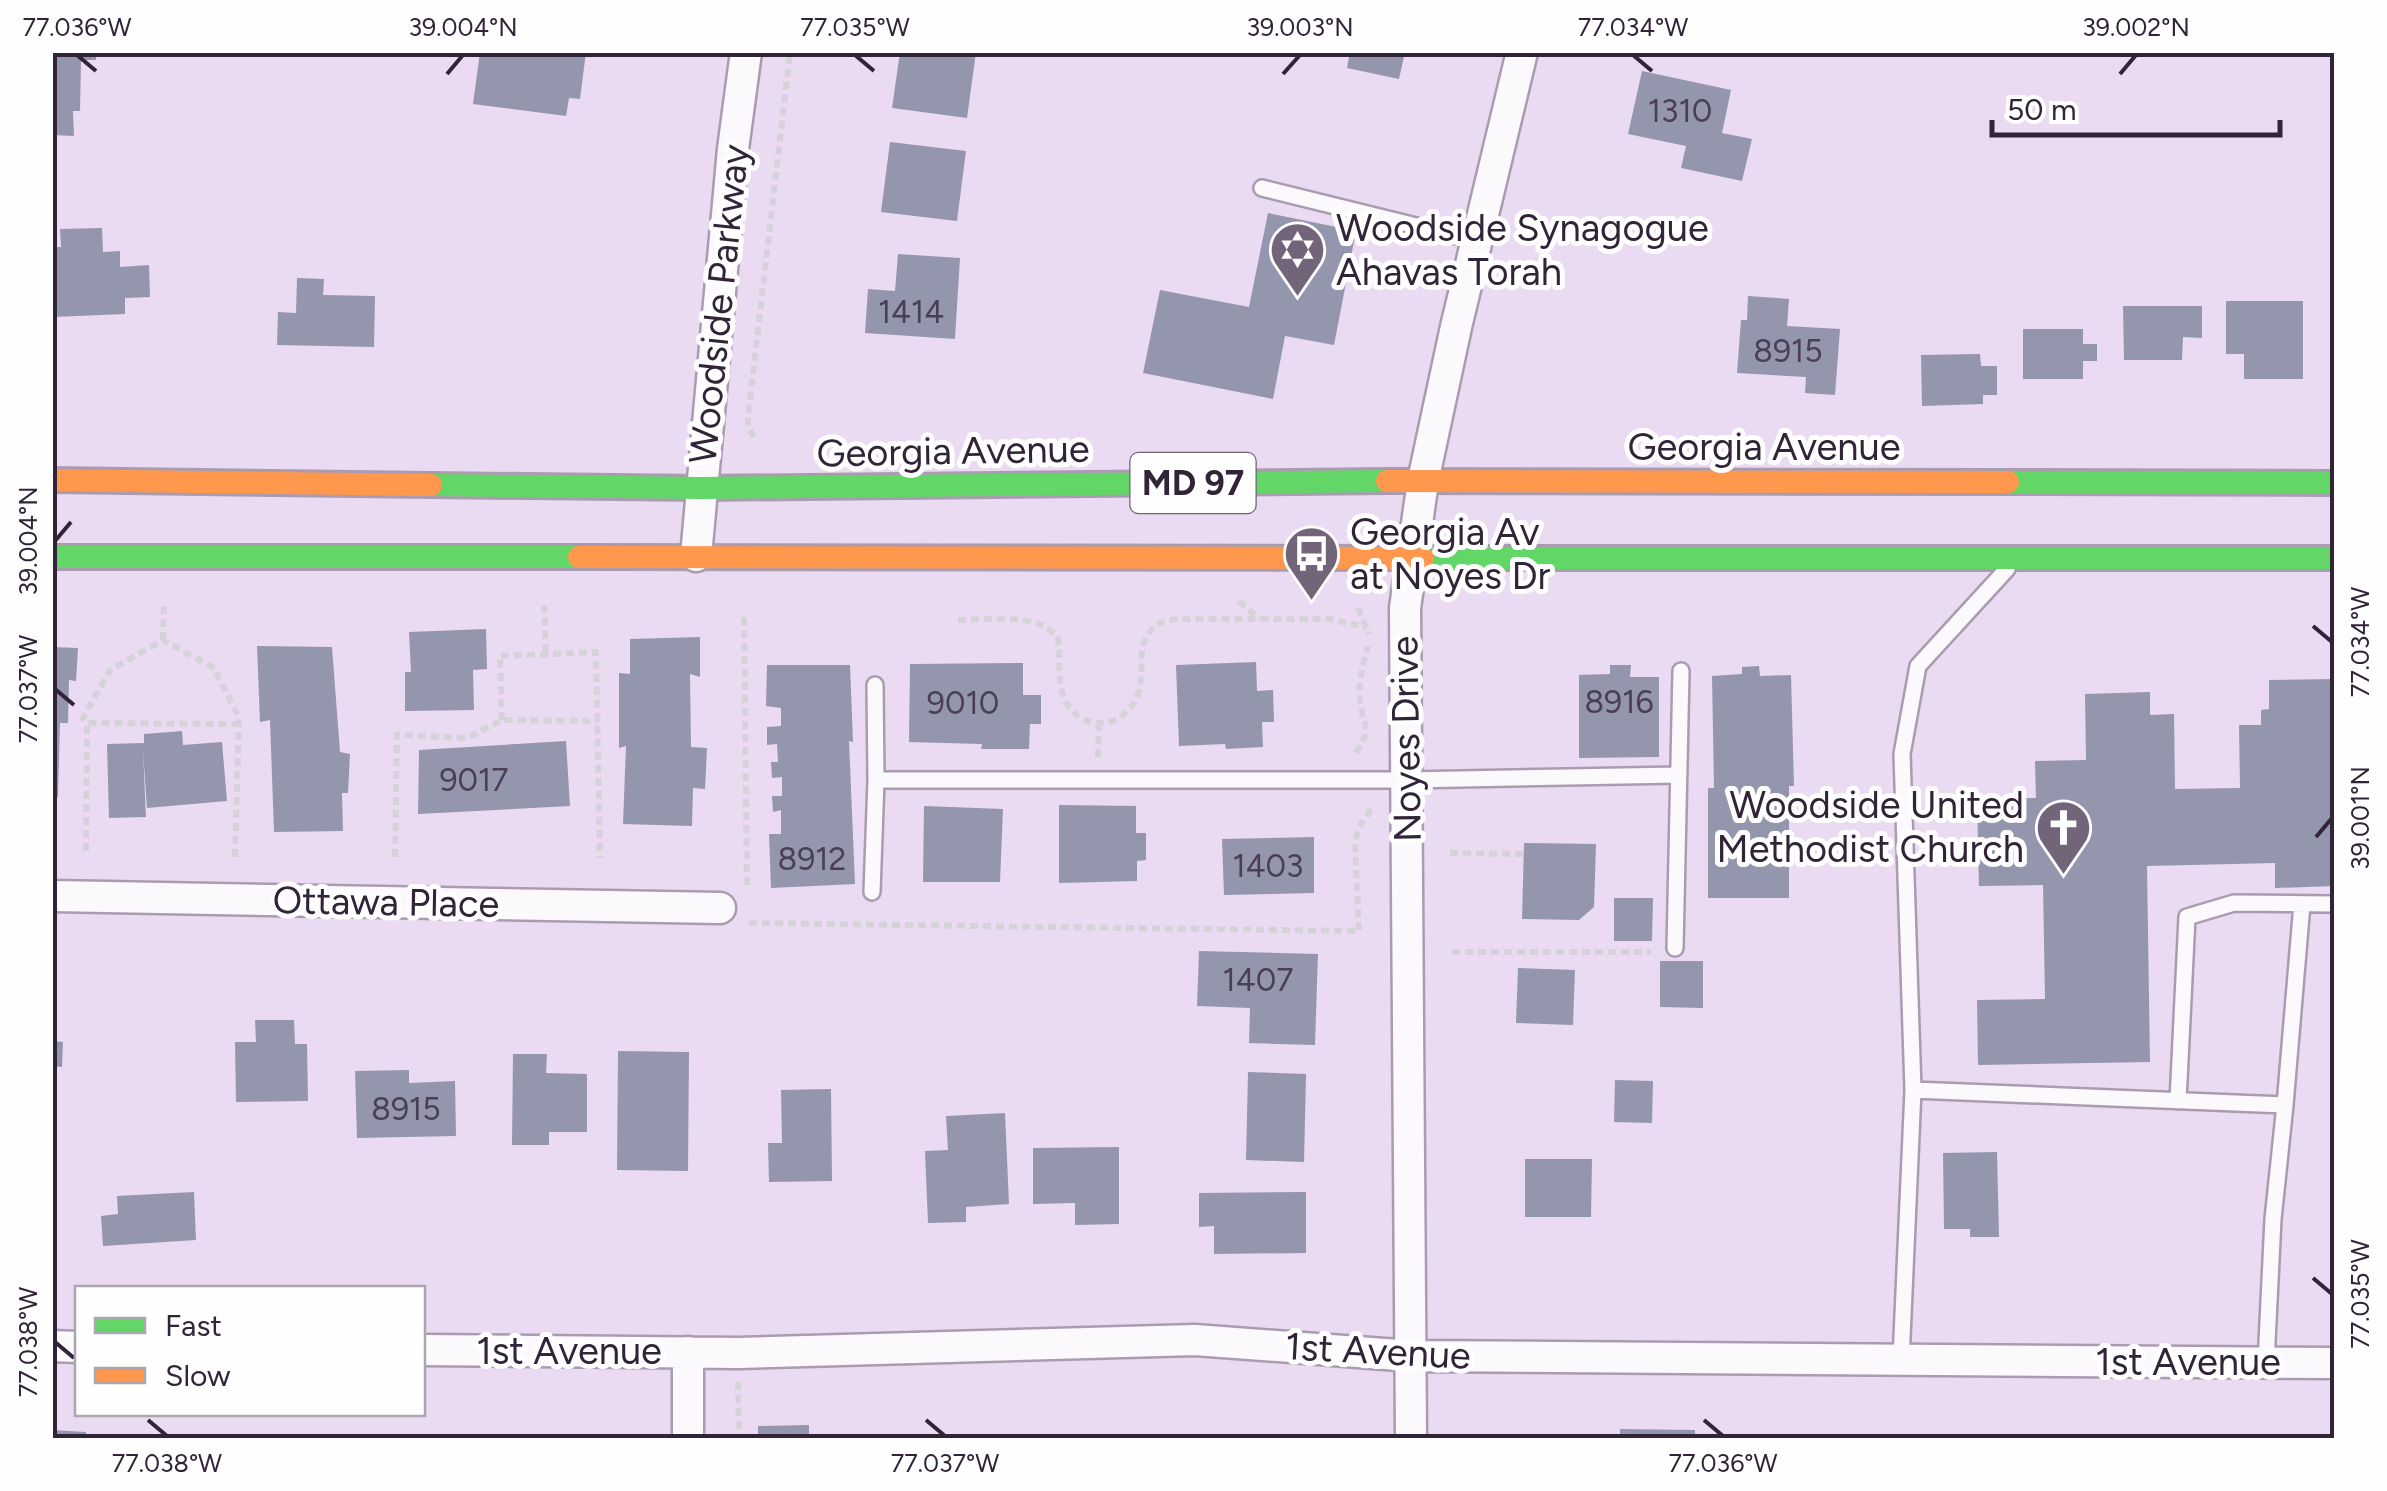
<svg xmlns="http://www.w3.org/2000/svg" width="2387" height="1491" font-family="Figtree,sans-serif">
<style>
.building{fill:#9496ad}
.lines{fill:none;stroke-linecap:round;stroke-linejoin:round}
.lane-casing{stroke:#aa9cb0;stroke-width:20}
.street-casing{stroke:#aa9cb0;stroke-width:35}
.fast-casing{stroke:#aa9cb0;stroke-width:28}
.slow-casing{stroke:#aa9cb0;stroke-width:28}
.path{stroke:#d6d2d9;stroke-width:6;stroke-dasharray:8 5;stroke-linecap:butt}
.lane{stroke:#fcf9fd;stroke-width:15}
.street{stroke:#fcf9fd;stroke-width:30}
.fast{stroke:#63d668;stroke-width:22}
.slow{stroke:#ff974d;stroke-width:22}
.ticks{fill:none;stroke:#322438;stroke-width:4}
.labels{text-anchor:middle;stroke-width:10;stroke-linejoin:round;paint-order:stroke}
.number-label{font-size:32px;fill:#4a4055}
.shield{fill:#fefefe;stroke:#6f6573;stroke-width:2.5}
.shield-label{font-size:35px;font-weight:bold;fill:#322438}
.poi-label{font-size:38px;fill:#322438;stroke:#fefefe;text-anchor:start}
.street-label{font-size:38px;fill:#322438;stroke:#fefefe}
.neatline{fill:none;stroke:#322438;stroke-width:4}
.ticks-label{font-size:25px;text-anchor:middle;fill:#322438}
</style>
<rect width="100%" height="100%" fill="#eadaf2"/>
<path class="building" d="M 52,52 L 96,52 L 96,60 L 81,60 L 80,111 L 73,111 L 74,136 L 52,135 Z
M 480,52 L 586,52 L 580,99 L 569,98 L 566,116 L 473,104 Z
M 900,52 L 976,52 L 967,118 L 892,108 Z
M 1350,52 L 1405,52 L 1399,79 L 1347,68 Z
M 1642,71 L 1731,90 L 1722,133 L 1752,139 L 1742,181 L 1681,168 L 1686,146 L 1628,134 Z
M 890,142 L 966,151 L 957,221 L 881,212 Z
M 1268,213 L 1356,231 L 1334,345 L 1285,336 L 1273,399 L 1143,373 L 1160,290 L 1249,307 Z
M 102,228 L 103,252 L 120,251 L 120,267 L 149,265 L 150,297 L 125,298 L 125,314 L 52,317 L 52,247 L 61,247 L 60,229 Z
M 898,254 L 960,258 L 955,339 L 865,333 L 868,289 L 895,291 Z
M 297,278 L 324,279 L 323,295 L 375,296 L 374,347 L 277,345 L 278,312 L 296,313 Z
M 1748,296 L 1789,299 L 1787,326 L 1840,329 L 1835,395 L 1805,393 L 1806,377 L 1737,373 L 1741,320 L 1747,320 Z
M 2226,301 L 2303,301 L 2303,379 L 2244,379 L 2244,354 L 2226,354 Z
M 2123,306 L 2202,306 L 2202,338 L 2183,337 L 2182,360 L 2124,360 Z
M 2023,329 L 2083,329 L 2083,344 L 2097,344 L 2097,361 L 2083,361 L 2083,379 L 2023,379 Z
M 1980,354 L 1981,366 L 1997,366 L 1997,395 L 1983,395 L 1983,404 L 1922,406 L 1921,355 Z
M 486,629 L 487,669 L 473,670 L 474,710 L 405,711 L 405,672 L 411,672 L 409,632 Z
M 700,637 L 700,677 L 690,674 L 691,747 L 707,748 L 705,789 L 693,788 L 692,826 L 623,824 L 626,746 L 619,748 L 619,673 L 630,674 L 630,639 Z
M 257,646 L 332,647 L 340,752 L 350,754 L 348,793 L 342,793 L 343,831 L 274,832 L 270,720 L 260,722 Z
M 52,647 L 78,648 L 76,681 L 69,680 L 68,723 L 60,723 L 58,797 L 52,797 Z
M 1256,662 L 1257,691 L 1273,690 L 1274,722 L 1262,722 L 1263,747 L 1226,749 L 1225,744 L 1179,746 L 1176,665 Z
M 1023,663 L 1023,695 L 1041,695 L 1041,724 L 1030,724 L 1029,749 L 981,749 L 982,744 L 909,742 L 910,664 Z
M 767,665 L 850,665 L 853,742 L 849,741 L 855,884 L 771,888 L 769,834 L 781,834 L 781,810 L 773,812 L 772,796 L 782,796 L 782,777 L 772,778 L 771,762 L 778,762 L 777,744 L 767,745 L 767,727 L 781,726 L 781,708 L 766,706 Z
M 1610,665 L 1631,665 L 1630,677 L 1659,677 L 1659,757 L 1579,758 L 1579,675 L 1610,674 Z
M 1759,666 L 1760,676 L 1791,675 L 1794,786 L 1789,786 L 1789,898 L 1708,898 L 1708,788 L 1714,788 L 1712,676 L 1742,674 L 1742,667 Z
M 2334,679 L 2334,886 L 2275,888 L 2275,863 L 2147,866 L 2150,1062 L 1978,1065 L 1977,1000 L 2045,999 L 2043,885 L 1979,886 L 1977,799 L 2036,798 L 2035,761 L 2086,760 L 2085,694 L 2150,692 L 2150,715 L 2174,714 L 2175,789 L 2240,788 L 2239,725 L 2261,725 L 2261,710 L 2269,709 L 2269,680 Z
M 182,731 L 183,745 L 222,742 L 227,801 L 147,808 L 143,750 L 146,817 L 109,818 L 107,744 L 144,743 L 144,734 Z
M 566,741 L 570,806 L 418,814 L 419,750 Z
M 1059,805 L 1136,806 L 1136,833 L 1146,833 L 1146,860 L 1137,861 L 1137,881 L 1059,883 Z
M 924,806 L 1003,809 L 1000,882 L 923,882 Z
M 1314,837 L 1314,893 L 1224,895 L 1222,839 Z
M 1524,843 L 1596,844 L 1594,907 L 1579,920 L 1522,919 Z
M 1614,898 L 1653,898 L 1652,941 L 1614,941 Z
M 1199,951 L 1318,954 L 1315,1045 L 1249,1043 L 1250,1008 L 1197,1006 Z
M 1660,961 L 1703,961 L 1703,1008 L 1660,1007 Z
M 1518,968 L 1575,970 L 1573,1025 L 1516,1023 Z
M 255,1020 L 294,1020 L 295,1044 L 307,1044 L 308,1101 L 236,1102 L 235,1042 L 256,1042 Z
M 52,1041 L 63,1042 L 62,1067 L 52,1066 Z
M 618,1051 L 689,1052 L 688,1171 L 617,1170 Z
M 513,1054 L 547,1054 L 546,1073 L 587,1074 L 587,1132 L 549,1132 L 549,1145 L 512,1145 Z
M 409,1070 L 409,1083 L 455,1081 L 456,1136 L 357,1138 L 355,1071 Z
M 1248,1072 L 1306,1074 L 1304,1162 L 1246,1160 Z
M 1615,1080 L 1653,1081 L 1652,1123 L 1614,1122 Z
M 831,1089 L 832,1181 L 769,1182 L 768,1143 L 782,1143 L 781,1090 Z
M 1005,1113 L 1009,1204 L 966,1207 L 966,1222 L 928,1223 L 925,1151 L 948,1150 L 946,1116 Z
M 1119,1147 L 1119,1224 L 1075,1225 L 1075,1203 L 1033,1204 L 1033,1148 Z
M 1997,1152 L 1999,1237 L 1970,1237 L 1970,1229 L 1944,1229 L 1943,1153 Z
M 1525,1159 L 1592,1159 L 1591,1217 L 1525,1217 Z
M 194,1192 L 196,1240 L 103,1246 L 101,1216 L 118,1214 L 117,1196 Z
M 1306,1192 L 1306,1253 L 1214,1254 L 1214,1226 L 1199,1227 L 1199,1193 Z
M 809,1425 L 809,1438 L 758,1438 L 758,1426 Z
M 1620,1429 L 1695,1430 L 1695,1438 L 1620,1438 Z
M 52,1430 L 86,1432 L 86,1438 L 52,1438 Z"/>
<g class="lines">
<defs>
<path id="lane" d="M 1262,188 L 1477,241
M 876,780 L 1407,780 L 1679,775
M 872,892 L 876,780 L 875,685
M 1675,948 L 1681,671
M 1913,1090 L 2285,1105
M 2178,1101 L 2187,917 L 2234,903 L 2334,904
M 1901,1360 L 1913,1090 L 1902,754 L 1918,666 L 2007,569
M 2266,1363 L 2273,1219 L 2285,1105 L 2302,904"/>
<path id="street" d="M 696,556 L 733,149 L 746,52
M 52,896 L 720,908
M 52,1346 L 78,1347
M 422,1350 L 739,1353 L 1195,1340 L 1412,1356 L 2334,1363
M 688,1438 L 688,1352
M 1411,1438 L 1405,608 L 1423,481 L 1456,327 L 1522,52"/>
<path id="fast" d="M 2008,482 L 2334,483
M 431,485 L 701,488 L 1387,481
M 52,557 L 579,557
M 1423,558 L 2334,558"/>
<path id="slow" d="M 52,480 L 431,485
M 1387,481 L 2008,482
M 579,557 L 1423,558"/>
</defs>
<use href="#lane" class="lane-casing"/>
<use href="#street" class="street-casing"/>
<use href="#fast" class="fast-casing"/>
<use href="#slow" class="slow-casing"/>
<path class="path" d="M 754,437 L 748,426 L 748,417 L 790,52
M 1239,601 L 1259,619
M 544,605 L 546,654
M 1358,608 L 1369,634
M 744,617 L 747,887
M 958,620 C 984,620 1045,611 1058,640 C 1060,646 1059,657 1059,663 C 1060,679 1059,694 1069,707 C 1077,718 1088,723 1101,723 C 1119,723 1135,708 1139,691 C 1145,671 1136,650 1150,632 C 1157,622 1165,621 1176,619 L 1329,619 L 1367,627
M 163,640 L 164,601
M 502,720 L 500,656 L 596,652 L 600,858
M 1356,753 C 1373,726 1363,727 1360,701 C 1358,681 1363,664 1368,646
M 1098,757 L 1099,723
M 86,851 L 87,723
M 1450,853 L 1524,854
M 235,857 L 239,718 L 214,668 L 163,640 L 110,670 L 83,718 L 87,723 L 239,724
M 395,857 L 397,735 L 467,738 L 502,720 L 598,721
M 749,923 L 1359,931 L 1355,844 L 1358,828 L 1369,813 L 1368,807
M 1452,952 L 1651,952
M 738,1382 L 739,1438"/>
<use href="#lane" class="lane"/>
<use href="#street" class="street"/>
<use href="#fast" class="fast"/>
<use href="#slow" class="slow"/>
</g>
<path class="ticks" d="M 77,55 L 96,71M 855,55 L 874,71M 1633,55 L 1652,71M 447,74 L 463,55M 1283,74 L 1300,55M 2120,74 L 2136,55M 55,541 L 71,522M 2313,626 L 2332,642M 55,689 L 74,705M 2316,837 L 2332,818M 2313,1278 L 2332,1294M 55,1342 L 74,1358M 148,1420 L 167,1436M 926,1420 L 945,1436M 1704,1420 L 1723,1436"/>
<defs>
<symbol id="synagogue-pin" viewBox="-11 -11 22 30"><path d="M0 17L-7.5 6A9.5 9.5 0 1 1 7.5 6Z" fill="#726479" stroke="#fefefe"/><path d="M0-6.5L5.6 3.2H-5.6ZM0 6.5L5.6-3.2H-5.6Z" fill="#fff"/></symbol>
<symbol id="bus-pin" viewBox="-11 -11 22 30"><path d="M0 17L-7.5 6A9.5 9.5 0 1 1 7.5 6Z" fill="#726479" stroke="#fefefe"/><path d="M-5-6H5V4H4V6H2V4H-2V6H-4V4H-5ZM-3.5-4V0h7V-4ZM-3.5 1.2v1.5H-2V1.2ZM2 1.2v1.5H3.5V1.2Z" fill="#fff"/></symbol>
<symbol id="church-pin" viewBox="-11 -11 22 30"><path d="M0 17L-7.5 6A9.5 9.5 0 1 1 7.5 6Z" fill="#726479" stroke="#fefefe"/><path d="M-1.2-6h2.4v3.5h3.3v2.4h-3.3V6h-2.4V-.1h-3.3v-2.4h3.3Z" fill="#fff"/></symbol>
</defs>
<g fill-rule="evenodd">
<use href="#synagogue-pin" x="1266" y="218" width="63" height="86"/>
<use href="#bus-pin" x="1280" y="522" width="63" height="86"/>
<use href="#church-pin" x="2032" y="796" width="63" height="86"/>
</g>
<g class="labels">
<g class="number-label">
<text x="1680" y="122">1310</text>
<text x="911" y="323">1414</text>
<text x="1788" y="362">8915</text>
<text x="1619" y="713">8916</text>
<text x="963" y="714">9010</text>
<text x="474" y="791">9017</text>
<text x="812" y="870">8912</text>
<text x="1268" y="877">1403</text>
<text x="1258" y="991">1407</text>
<text x="406" y="1120">8915</text>
</g>
<rect class="shield" x="1130.5" y="453" width="125" height="60" rx="8"/>
<g class="shield-label">
<text x="1193" y="495">MD 97</text>
</g>
<g class="poi-label">
<text x="1336" y="241">Woodside Synagogue<tspan x="1336" dy="44">Ahavas Torah</tspan></text>
<text x="1350" y="545">Georgia Av<tspan x="1350" dy="44">at Noyes Dr</tspan></text>
<text x="2024" y="818" text-anchor="end">Woodside United<tspan x="2024" dy="44">Methodist Church</tspan></text>
</g>
<g class="street-label">
<text transform="translate(719 304) rotate(-84)" y="13">Woodside Parkway</text>
<text x="1764" y="460">Georgia Avenue</text>
<text transform="translate(953 451) rotate(-1)" y="13">Georgia Avenue</text>
<text transform="translate(1406 739) rotate(-91)" y="13">Noyes Drive</text>
<text transform="translate(386 902) rotate(1)" y="13">Ottawa Place</text>
<text x="569" y="1364">1st Avenue</text>
<text transform="translate(1378 1351) rotate(3)" y="13">1st Avenue</text>
<text x="2188" y="1375">1st Avenue</text>
</g>
</g>
<rect width="2387" height="1491" fill="none" stroke="#fefefe" stroke-width="110"/>
<rect x="75" y="1286" width="350" height="130" fill="#fefefe" stroke="#aca7af" stroke-width="2.5"/>
<rect x="95" y="1318" width="50" height="15" fill="#63d668" stroke="#aca7af" stroke-width="2.5"/>
<text x="165" y="1336" font-size="30" fill="#322438">Fast</text>
<rect x="95" y="1368" width="50" height="15" fill="#ff974d" stroke="#aca7af" stroke-width="2.5"/>
<text x="165" y="1386" font-size="30" fill="#322438">Slow</text>
<path d="M1992 120v15h288v-15" fill="none" stroke="#322438" stroke-width="5"/>
<text x="2007" y="120" font-size="30" fill="#322438" stroke="#fefefe" stroke-width="8" paint-order="stroke">50 m</text>
<rect x="55" y="55" width="2277" height="1381" class="neatline"/>
<g class="ticks-label">
<text x="77" y="36">77.036°W</text>
<text x="463" y="36">39.004°N</text>
<text x="855" y="36">77.035°W</text>
<text x="1300" y="36">39.003°N</text>
<text x="1633" y="36">77.034°W</text>
<text x="2136" y="36">39.002°N</text>
<text transform="translate(28 541) rotate(-90)" y="9">39.004°N</text>
<text transform="translate(2360 642) rotate(-90)" y="9">77.034°W</text>
<text transform="translate(28 689) rotate(-90)" y="9">77.037°W</text>
<text transform="translate(2360 818) rotate(-90)" y="9">39.001°N</text>
<text transform="translate(2360 1294) rotate(-90)" y="9">77.035°W</text>
<text transform="translate(28 1342) rotate(-90)" y="9">77.038°W</text>
<text x="167" y="1472">77.038°W</text>
<text x="945" y="1472">77.037°W</text>
<text x="1723" y="1472">77.036°W</text>
</g>
</svg>
